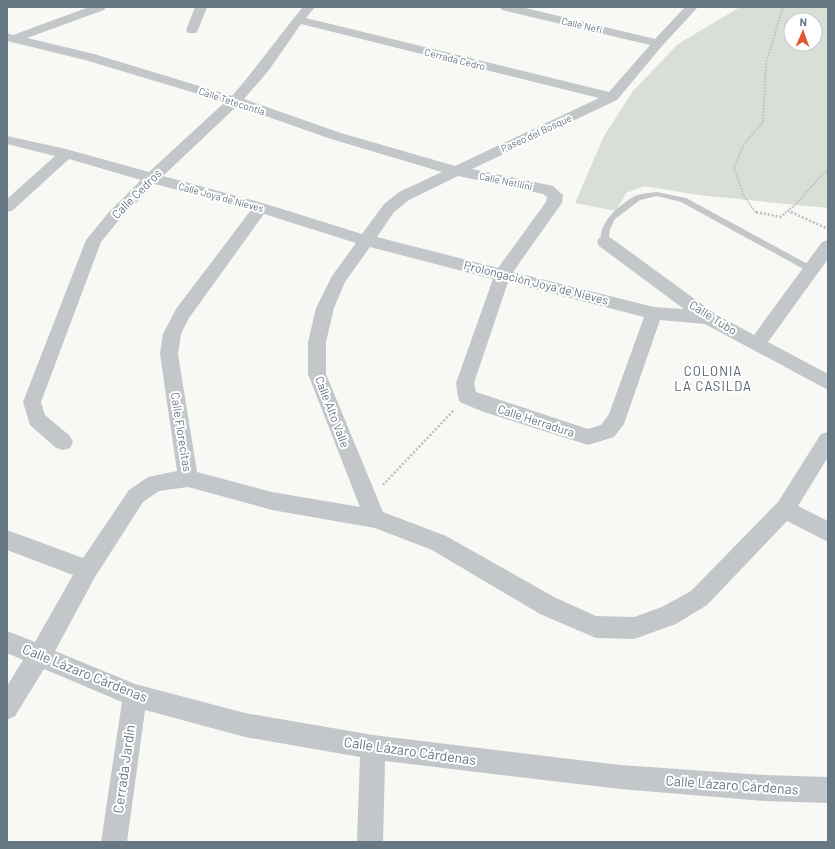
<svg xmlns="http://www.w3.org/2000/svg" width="835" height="849" font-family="Barlow,sans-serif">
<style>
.green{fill:#d9dfd6;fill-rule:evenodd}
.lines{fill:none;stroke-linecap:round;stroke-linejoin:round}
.path-far1{stroke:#bdbfc1;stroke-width:2;stroke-dasharray:1.5 1.5;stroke-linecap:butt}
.path{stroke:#bdbfc1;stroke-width:2.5;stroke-dasharray:2 2;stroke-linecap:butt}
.service{fill:#c3c7ca;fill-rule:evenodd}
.minor{fill:#c3c7ca;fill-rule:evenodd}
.labels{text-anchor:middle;stroke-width:4;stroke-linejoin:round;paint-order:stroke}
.far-street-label{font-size:10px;fill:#677885;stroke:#fff}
.street-label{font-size:12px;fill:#677885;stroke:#fff}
.neighbourhood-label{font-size:13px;letter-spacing:1px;fill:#55616b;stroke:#fff}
.near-street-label{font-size:14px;fill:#677885;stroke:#fff}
</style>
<rect width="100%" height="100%" fill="#f8f8f5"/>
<path class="green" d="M 740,7 L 828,7 L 828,208 L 698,195 L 644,186 L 626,193 L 616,211 L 575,203 L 604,136 L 633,91 L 678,44 ZM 791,20 L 815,20 L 815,44 L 791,44 Z"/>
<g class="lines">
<path class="path-far1" d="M 788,211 L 793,213
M 758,213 L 756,213 L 744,196 L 734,168 L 744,144 L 763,122 L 766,63 L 783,7
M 785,213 L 795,205 L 823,174 L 828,171"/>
<path class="path" d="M 756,212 L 781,217 L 786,212
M 791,212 L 826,228
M 383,485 L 454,410"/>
<path class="service" d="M 657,192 L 686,198 L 815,268 L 816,270 L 815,272 L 809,272 L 681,202 L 657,196 L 640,200 L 615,219 L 610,229 L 608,244 L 602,244 C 595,225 620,204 635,196 C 642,193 650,193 657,192 Z"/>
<path class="minor" d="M 89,7 L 106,7 L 104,10 L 27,38 L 94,54 L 232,96 C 257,67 279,36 303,7 L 315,7 L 306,18 L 609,92 L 650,45 L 502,10 L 500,7 L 521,7 L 655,39 L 685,7 L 698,7 L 662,46 L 617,100 L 472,169 L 553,186 L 563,195 L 562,203 L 559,207 L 513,272 L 654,307 L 684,309 L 599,246 L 597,242 L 599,238 L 605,236 L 611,238 L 714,313 L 754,335 L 822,242 L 828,240 L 828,259 L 768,342 L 828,374 L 828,390 L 705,324 L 660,320 L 624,424 L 614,437 L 588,445 L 481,411 L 460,402 L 458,397 L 456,383 L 493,279 L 370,247 L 345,282 L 334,308 L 326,342 L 326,374 L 383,512 L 446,536 L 556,598 L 596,616 L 634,617 L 662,607 L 691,591 L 778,502 L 821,434 L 828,432 L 828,457 L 798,506 L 828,521 L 828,542 L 787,521 L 707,605 L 676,624 L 634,639 L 596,638 L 540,614 L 432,550 L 375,528 L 272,510 L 188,487 L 159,491 L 143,502 L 95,577 L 55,651 L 135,684 L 245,713 L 373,735 L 620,765 L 764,775 L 828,777 L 828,803 L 764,801 L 620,789 L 385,761 L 383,842 L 357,842 L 360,757 L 245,737 L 145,710 L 127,842 L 101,842 L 122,702 L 44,669 L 15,716 L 7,720 L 7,686 L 23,660 L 7,653 L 7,631 L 35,642 L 73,575 L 7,550 L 7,530 L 83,558 L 129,490 L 148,477 L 177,471 L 160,354 L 163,334 L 176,309 L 251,210 L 155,184 L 119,220 L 101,242 L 41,402 L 45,415 L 70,436 L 73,442 L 70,448 L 63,450 L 56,448 L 30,425 L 23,402 L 86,240 L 109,212 L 141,180 L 69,159 L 12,211 L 7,212 L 7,199 L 55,156 L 7,144 L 7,136 L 66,149 L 149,172 L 225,102 L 85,60 L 7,41 L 7,33 L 13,35 ZM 301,24 L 599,98 L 455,166 L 341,133 L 244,99 L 269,70 ZM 237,106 L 331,139 L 442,172 L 399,192 L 384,204 L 362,234 L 266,204 L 163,176 ZM 458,176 L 543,194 L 547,197 L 546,202 L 498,268 L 377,237 L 394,212 L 409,200 ZM 264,214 L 356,243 L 332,276 L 316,308 L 308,342 L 308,374 L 360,507 L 272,492 L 197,472 L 178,354 L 181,334 L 189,318 ZM 508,282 L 644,317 L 609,414 L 601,425 L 588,429 L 476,392 L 474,383 Z
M 195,7 L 207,7 L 198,30 L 196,33 L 188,33 L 186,30 Z"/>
</g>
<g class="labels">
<g class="far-street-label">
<text transform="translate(582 25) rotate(13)" y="4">Calle Nefi</text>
<text transform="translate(455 59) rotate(14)" y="4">Cerrada Cedro</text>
<text transform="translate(232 101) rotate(18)" y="4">Calle Tetecontla</text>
<text transform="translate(536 133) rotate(-25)" y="4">Paseo del Bosque</text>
<text transform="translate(506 181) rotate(12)" y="4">Calle Netilini</text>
<text transform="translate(221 197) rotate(15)" y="4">Calle Joya de Nieves</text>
</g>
<g class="street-label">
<text transform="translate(137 194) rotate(-45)" y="4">Calle Cedros</text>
<text transform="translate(536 283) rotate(14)" y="4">Prolongación Joya de Nieves</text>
<text transform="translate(713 318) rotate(32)" y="4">Calle Tubo</text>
<text transform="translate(332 412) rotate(69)" y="4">Calle Alto Valle</text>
<text transform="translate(536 421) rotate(18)" y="4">Calle Herradura</text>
<text transform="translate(181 432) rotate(81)" y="4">Calle Florecitas</text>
</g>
<g class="neighbourhood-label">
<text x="713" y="376">COLONIA<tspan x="713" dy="15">LA CASILDA</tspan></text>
</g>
<g class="near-street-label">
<text transform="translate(85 673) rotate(22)" y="5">Calle Lázaro Cárdenas</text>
<text transform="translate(410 751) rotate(8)" y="5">Calle Lázaro Cárdenas</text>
<text transform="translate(124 769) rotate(-82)" y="5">Cerrada Jardín</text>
<text transform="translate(732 785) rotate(4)" y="5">Calle Lázaro Cárdenas</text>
</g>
</g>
<rect width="835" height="849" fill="none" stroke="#677885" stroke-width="16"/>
<g transform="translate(803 32) rotate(2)"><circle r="19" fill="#ffffff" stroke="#c2c9ce"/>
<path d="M0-3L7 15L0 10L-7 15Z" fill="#e0582c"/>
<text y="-6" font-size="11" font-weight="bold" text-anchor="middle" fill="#677885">N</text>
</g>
</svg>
